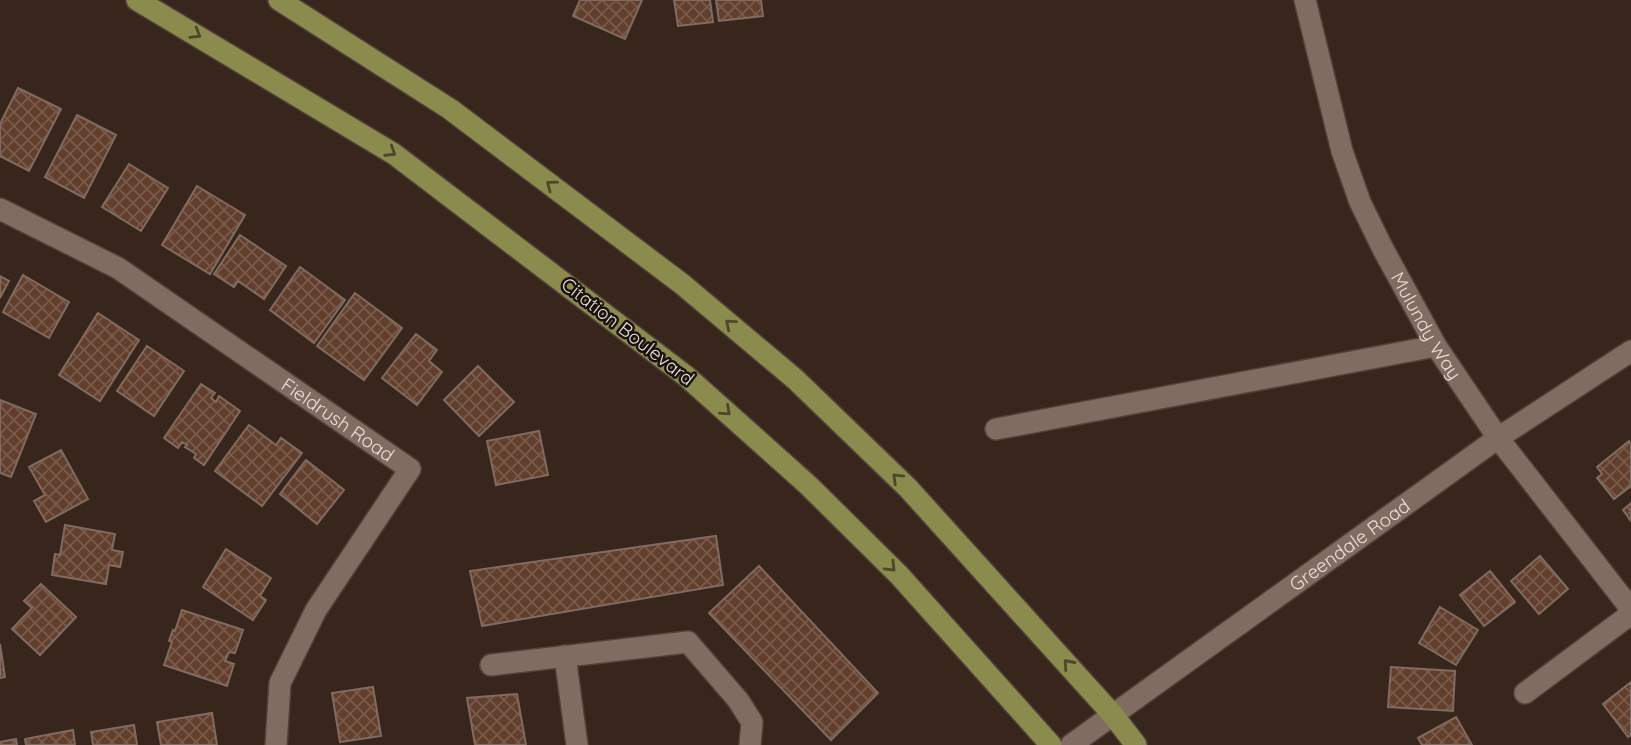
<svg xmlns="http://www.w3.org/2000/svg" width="1631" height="745" font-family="Quicksand,sans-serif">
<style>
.building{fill:url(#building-cross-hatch);stroke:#806b60;stroke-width:2}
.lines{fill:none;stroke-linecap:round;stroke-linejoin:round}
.minor-casing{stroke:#504139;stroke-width:24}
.major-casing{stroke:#504139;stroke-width:24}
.minor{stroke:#816c61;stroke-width:21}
.major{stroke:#8c8b4e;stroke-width:21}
.oneway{stroke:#4d482a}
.labels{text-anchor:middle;stroke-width:5;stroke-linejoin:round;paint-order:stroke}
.street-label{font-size:19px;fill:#eaded8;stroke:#19110d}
</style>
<defs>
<pattern id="building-cross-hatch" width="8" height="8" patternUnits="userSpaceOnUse" patternTransform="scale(1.75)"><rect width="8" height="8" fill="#623f2d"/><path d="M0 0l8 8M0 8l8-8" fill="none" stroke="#795a4b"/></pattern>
</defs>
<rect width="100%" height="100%" fill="#38261d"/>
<path class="building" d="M 580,0 L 642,0 L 625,39 L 573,16 Z
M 674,0 L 710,0 L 713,22 L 678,26 Z
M 716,0 L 761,0 L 763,16 L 719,21 Z
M 18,88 L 61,109 L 29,171 L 0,156 L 0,124 Z
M 77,115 L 116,135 L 84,198 L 45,177 Z
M 129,164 L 168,188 L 141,231 L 102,207 Z
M 197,186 L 245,215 L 210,274 L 162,245 Z
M 240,235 L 286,266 L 264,299 L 238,281 L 234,287 L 214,274 Z
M 300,267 L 345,300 L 314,343 L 270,310 Z
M 23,275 L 69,302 L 49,338 L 3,312 Z
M 0,276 L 9,281 L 0,298 Z
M 355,293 L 402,328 L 364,380 L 317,346 Z
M 98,313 L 139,340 L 100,401 L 59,375 Z
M 416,334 L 437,350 L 429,361 L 442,372 L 417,405 L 382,378 Z
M 147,346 L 184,371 L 154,416 L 117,391 Z
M 478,366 L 514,402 L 479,436 L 444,400 Z
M 201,384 L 215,393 L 211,398 L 216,402 L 219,396 L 240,411 L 204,465 L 194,458 L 196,454 L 185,447 L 187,445 L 182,442 L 178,448 L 164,438 Z
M 0,400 L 36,414 L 11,477 L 0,473 Z
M 249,425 L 276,445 L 281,438 L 302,453 L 262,506 L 215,471 Z
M 539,431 L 548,475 L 496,485 L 487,441 Z
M 1629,441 L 1631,444 L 1631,486 L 1614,499 L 1597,478 L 1602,474 L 1597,467 Z
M 61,450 L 88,499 L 46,522 L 34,501 L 45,495 L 29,467 Z
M 306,460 L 344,490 L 317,524 L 280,494 Z
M 1631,503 L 1631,521 L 1623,510 Z
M 65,525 L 115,534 L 112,550 L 123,552 L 120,567 L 109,565 L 106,584 L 52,575 L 55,554 L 60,555 Z
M 716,536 L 723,585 L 482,626 L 470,571 Z
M 226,549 L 271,578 L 260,596 L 266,600 L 253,620 L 203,587 Z
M 1540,556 L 1568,589 L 1539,614 L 1511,581 Z
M 759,566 L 878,693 L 831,740 L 709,613 Z
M 1490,571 L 1515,602 L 1484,626 L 1460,595 Z
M 41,584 L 76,617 L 40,655 L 12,629 L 32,608 L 24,601 Z
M 1440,607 L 1478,630 L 1456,665 L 1419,643 Z
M 182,610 L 243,630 L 235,653 L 229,652 L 225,661 L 234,664 L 227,686 L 164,665 L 172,642 L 169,641 L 173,630 L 175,631 Z
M 0,644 L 5,677 L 0,678 Z
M 1391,667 L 1455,671 L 1453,711 L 1388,707 Z
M 1631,682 L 1631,735 L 1628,737 L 1603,704 Z
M 373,687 L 381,736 L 340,742 L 332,693 Z
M 517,694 L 526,745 L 475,745 L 467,698 Z
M 212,713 L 217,745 L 161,745 L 157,722 Z
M 1456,717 L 1472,745 L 1422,745 L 1418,738 Z
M 134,725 L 137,745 L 93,745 L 91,732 Z
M 73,730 L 75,745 L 26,745 L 25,739 Z
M 16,739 L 17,745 L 0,745 L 0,742 Z"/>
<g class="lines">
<defs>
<g id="minor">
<path id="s1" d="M 1305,0 L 1342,151 L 1360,202 L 1383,249 L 1436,346 L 1498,438 L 1631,609"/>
<path id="s2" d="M 0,209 L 118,268 L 410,469 L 316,610 L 280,683 L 276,745"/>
<path d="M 996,429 L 1436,346"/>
<path d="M 565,656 L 577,745"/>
<path d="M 491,665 L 688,642 L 738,700 L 752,722 L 750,745"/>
<path d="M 1525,693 L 1631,614"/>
<path id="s3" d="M 1071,745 L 1498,438 L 1631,351"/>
</g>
<path id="major" d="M 137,0 L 394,154 L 686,376 L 808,485 L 899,575 L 1051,745
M 279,0 L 450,109 L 682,284 L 795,379 L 908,488 L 1113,715 L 1136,745"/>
</defs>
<use href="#minor" class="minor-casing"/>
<use href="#major" class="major-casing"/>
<use href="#minor" class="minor"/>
<use href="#major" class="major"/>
</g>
<defs><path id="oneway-chevron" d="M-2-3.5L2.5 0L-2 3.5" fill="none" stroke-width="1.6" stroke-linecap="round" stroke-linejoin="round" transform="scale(1.75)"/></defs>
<g class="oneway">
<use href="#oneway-chevron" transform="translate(196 34) rotate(31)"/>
<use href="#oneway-chevron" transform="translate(391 152) rotate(33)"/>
<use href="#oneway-chevron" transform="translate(551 185) rotate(-143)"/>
<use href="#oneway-chevron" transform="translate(730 324) rotate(-140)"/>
<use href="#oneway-chevron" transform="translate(726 411) rotate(42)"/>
<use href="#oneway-chevron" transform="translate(897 478) rotate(-136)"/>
<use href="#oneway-chevron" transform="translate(891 567) rotate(45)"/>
<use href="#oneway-chevron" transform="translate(1068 664) rotate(-132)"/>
</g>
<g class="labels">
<g class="street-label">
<text dy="7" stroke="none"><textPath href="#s1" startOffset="350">Mulundy Way</textPath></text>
<text transform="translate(628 331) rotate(38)" y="7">Citation Boulevard</text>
<text dy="7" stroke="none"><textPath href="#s2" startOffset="399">Fieldrush Road</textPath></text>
<text dy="7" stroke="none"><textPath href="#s3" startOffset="343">Greendale Road</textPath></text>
</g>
</g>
</svg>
